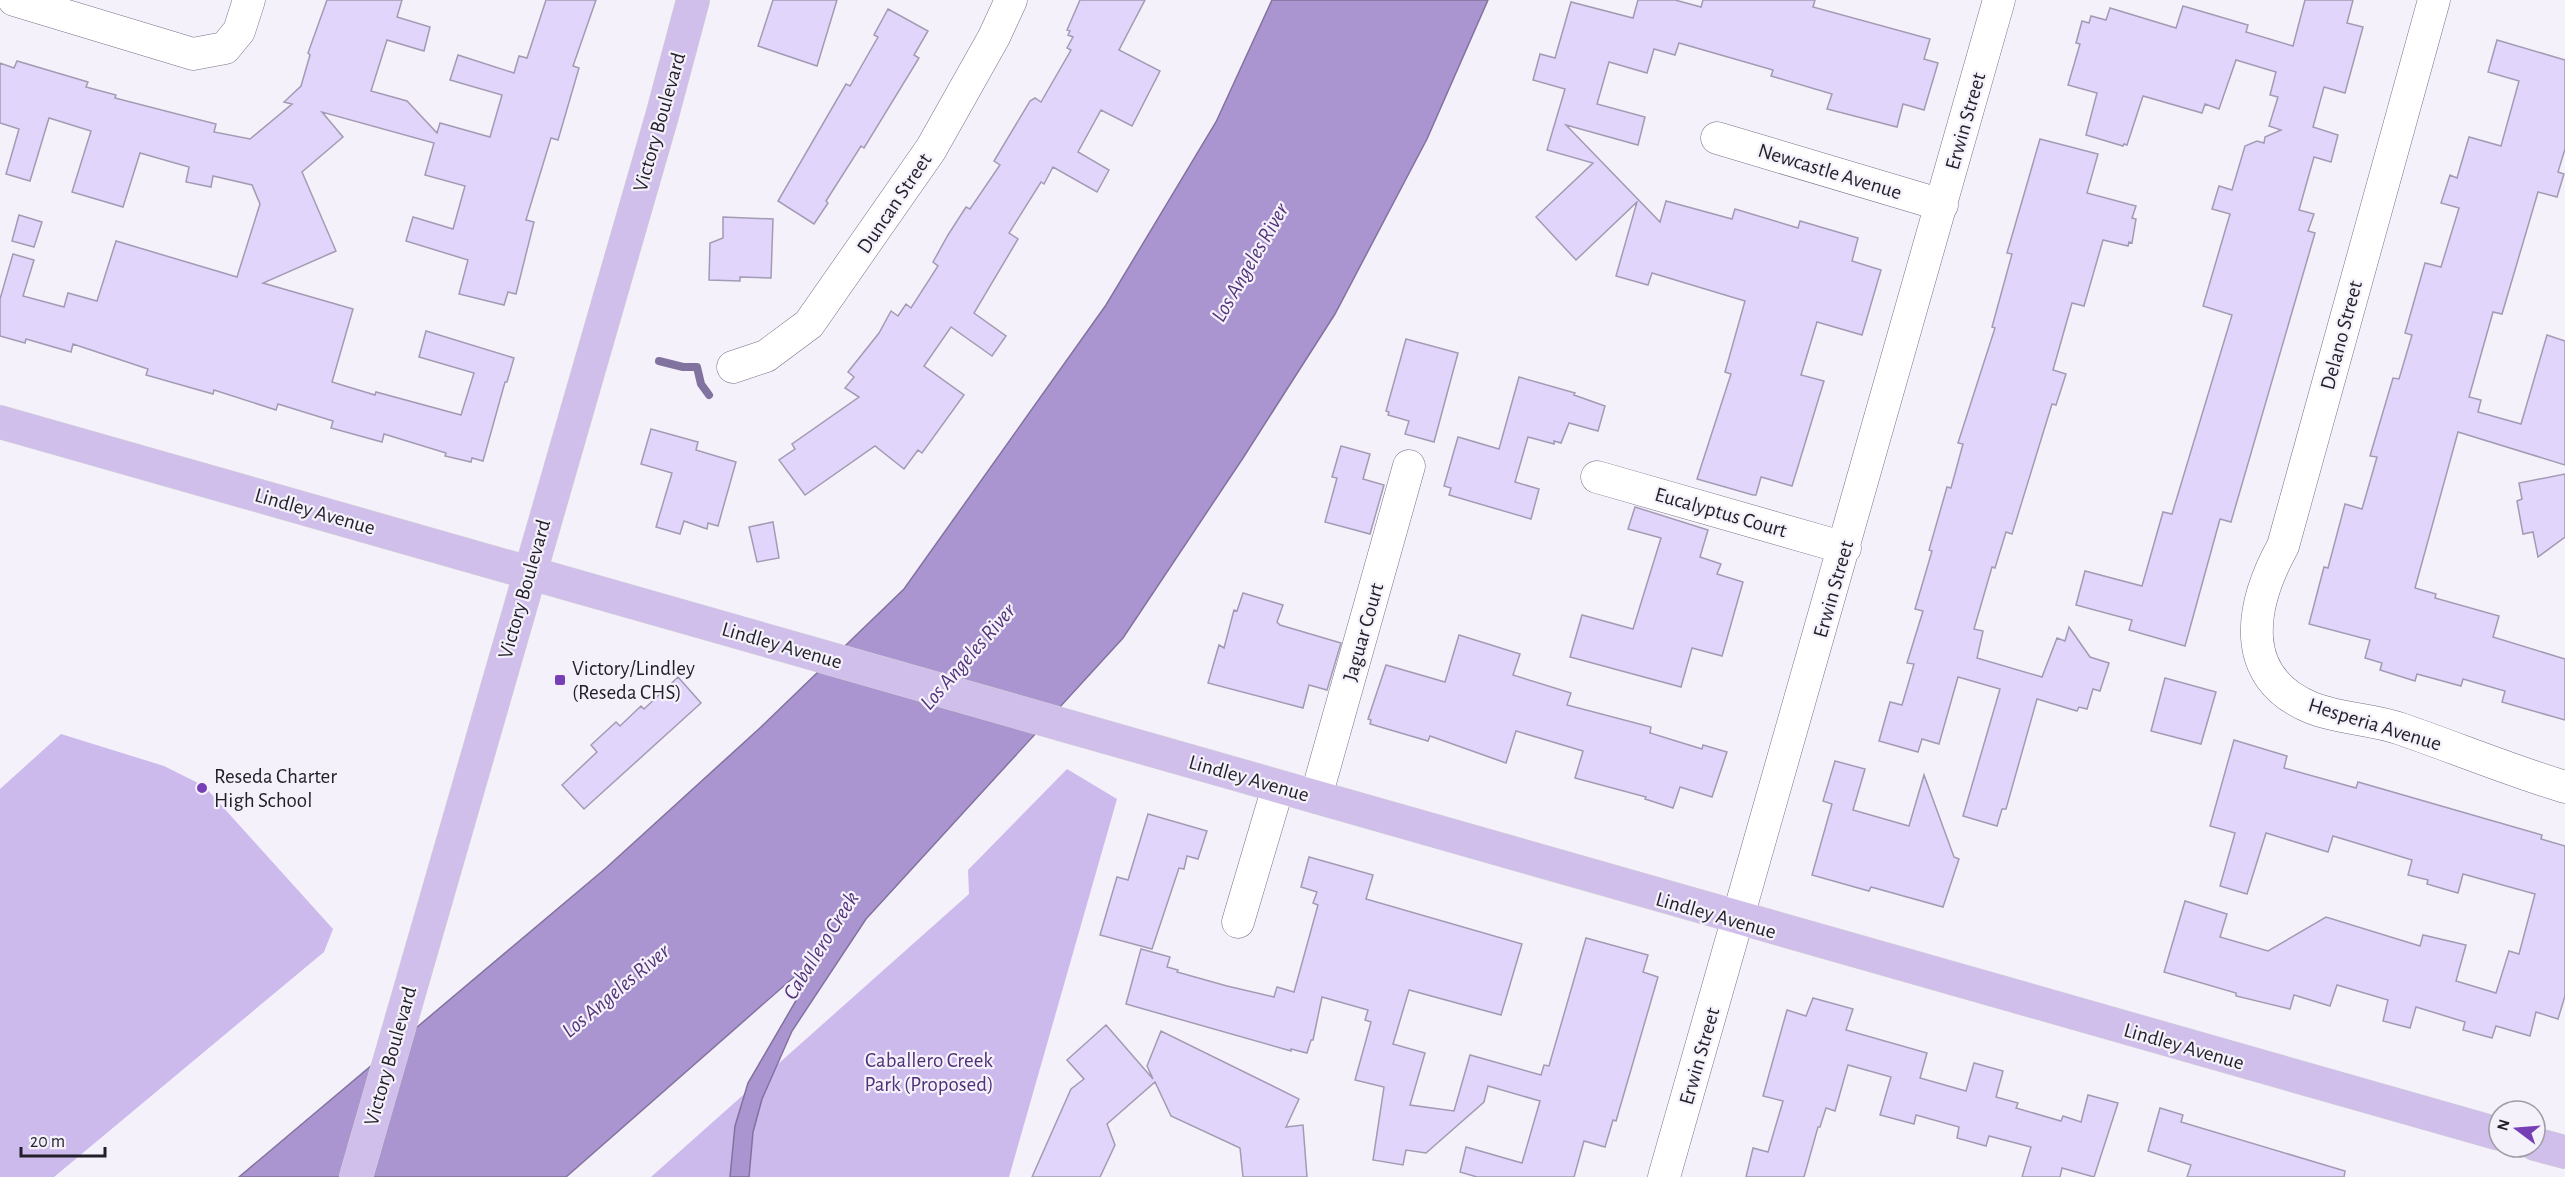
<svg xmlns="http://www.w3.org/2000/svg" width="2565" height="1177" font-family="'Alegreya Sans',sans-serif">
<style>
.green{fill:#ccbaec}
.water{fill:#ab95d1;stroke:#82729f;stroke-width:1.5}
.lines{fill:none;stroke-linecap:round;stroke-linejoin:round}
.stream{stroke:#82729f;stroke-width:8}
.building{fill:#e2d5fb;stroke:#a39bb3;stroke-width:1.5}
.minor-casing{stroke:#797188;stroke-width:33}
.major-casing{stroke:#d3d2d4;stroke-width:34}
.minor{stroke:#fff;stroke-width:32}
.major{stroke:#d0bfea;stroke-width:33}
.poi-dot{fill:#763fb6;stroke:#f4f1fb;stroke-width:2}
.labels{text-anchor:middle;stroke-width:4.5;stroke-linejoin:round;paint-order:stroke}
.street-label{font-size:21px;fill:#231f29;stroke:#f4f1fb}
.poi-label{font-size:21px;fill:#231f29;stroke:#f4f1fb;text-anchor:start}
.park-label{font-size:21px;fill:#503178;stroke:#f4f1fb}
.water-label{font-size:22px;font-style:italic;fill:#53347b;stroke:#f4f1fb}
</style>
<rect width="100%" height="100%" fill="#f4f1fb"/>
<path class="green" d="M 61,734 L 164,766 L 204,786 L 333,929 L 324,952 L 54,1177 L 0,1177 L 0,789 Z
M 1067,769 L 1117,799 L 1009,1177 L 651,1177 L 969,894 L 968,870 Z"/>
<path class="water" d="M 1272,0 L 1488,0 L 1427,139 L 1335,314 L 1243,458 L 1123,638 L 866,919 L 792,1031 L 762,1099 L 753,1132 L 749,1177 L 730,1177 L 735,1126 L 748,1083 L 826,949 L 566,1177 L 239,1177 L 606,868 L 761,727 L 904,589 L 1106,305 L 1216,122 Z"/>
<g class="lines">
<path class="stream" d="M 659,361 L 683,367 L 697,367 L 701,384 L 709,395"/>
</g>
<path class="building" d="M 327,0 L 402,0 L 397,17 L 430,27 L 424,51 L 387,40 L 371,91 L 407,101 L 437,133 L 440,123 L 490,137 L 502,95 L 450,80 L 458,55 L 514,73 L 519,56 L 527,58 L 546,0 L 596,0 L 573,66 L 579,68 L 558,140 L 551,138 L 526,220 L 534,222 L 516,294 L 508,292 L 504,305 L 459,294 L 468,260 L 406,241 L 413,217 L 453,229 L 465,186 L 425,175 L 434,143 L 322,112 L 343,137 L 302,172 L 336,251 L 263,283 L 353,309 L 332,382 L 375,395 L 376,392 L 461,415 L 474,373 L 419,357 L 426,331 L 514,358 L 507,382 L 505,382 L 483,461 L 472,458 L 471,462 L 445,456 L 446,453 L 384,434 L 382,442 L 331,428 L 333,421 L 278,404 L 276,410 L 214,390 L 213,394 L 146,375 L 148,369 L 73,344 L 71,352 L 26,339 L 25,343 L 0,336 L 0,299 L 13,254 L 34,260 L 23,296 L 64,307 L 68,293 L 97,301 L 116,241 L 237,277 L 260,204 L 252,185 L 213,176 L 211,187 L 186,182 L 189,167 L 140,153 L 123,207 L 72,192 L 91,131 L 49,118 L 30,181 L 6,174 L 19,129 L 0,123 L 0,63 L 14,68 L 17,61 L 88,82 L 86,87 L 116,95 L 115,98 L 216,124 L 214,132 L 250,139 L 292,104 L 284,102 L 301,86 L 310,55 L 308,53 Z
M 773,0 L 837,0 L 817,66 L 758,46 Z
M 1080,0 L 1145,0 L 1119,50 L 1160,71 L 1132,126 L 1101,110 L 1078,152 L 1109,170 L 1097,192 L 1053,167 L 1044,184 L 1041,182 L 1009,233 L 1018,239 L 974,313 L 1006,336 L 992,356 L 951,327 L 924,366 L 964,395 L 922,453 L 918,450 L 904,469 L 875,446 L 805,495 L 779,460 L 795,449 L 792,444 L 859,397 L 845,388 L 854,377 L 848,372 L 879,333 L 891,311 L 898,316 L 906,304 L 911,308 L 938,266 L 933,262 L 948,235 L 966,207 L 970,209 L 1000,165 L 994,161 L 1030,101 L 1035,98 L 1041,102 L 1071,50 L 1067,48 L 1073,37 L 1068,35 L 1070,31 L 1067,30 Z
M 1638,0 L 1675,0 L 1701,7 L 1703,0 L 1815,0 L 1813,7 L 1930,39 L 1924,59 L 1938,63 L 1924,110 L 1903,104 L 1897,127 L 1827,109 L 1832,94 L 1771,76 L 1773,70 L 1679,43 L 1675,55 L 1654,49 L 1647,73 L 1609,62 L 1597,104 L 1645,117 L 1638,145 L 1566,125 L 1660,222 L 1666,201 L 1732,219 L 1735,209 L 1798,228 L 1800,221 L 1858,238 L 1852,261 L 1881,270 L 1862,335 L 1817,322 L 1801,375 L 1824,381 L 1792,486 L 1761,477 L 1756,495 L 1753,495 L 1697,479 L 1731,374 L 1725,372 L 1745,301 L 1652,273 L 1648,285 L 1616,276 L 1637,202 L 1576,260 L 1536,217 L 1593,163 L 1547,150 L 1565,89 L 1533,80 L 1540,54 L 1555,58 L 1571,2 L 1633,18 Z
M 2305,0 L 2353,0 L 2347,23 L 2363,27 L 2345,93 L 2324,87 L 2313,127 L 2338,135 L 2331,162 L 2314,157 L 2299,210 L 2314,214 L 2308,231 L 2315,233 L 2231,522 L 2220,519 L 2185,646 L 2129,630 L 2132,620 L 2076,605 L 2085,571 L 2142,586 L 2163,512 L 2172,514 L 2232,315 L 2203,306 L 2230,214 L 2212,209 L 2219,186 L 2232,190 L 2245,146 L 2257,141 L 2264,143 L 2265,137 L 2281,130 L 2269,126 L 2278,97 L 2270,95 L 2276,72 L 2236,60 L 2219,109 L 2205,104 L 2202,113 L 2143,96 L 2127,145 L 2124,144 L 2123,146 L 2086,135 L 2097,93 L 2068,85 L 2080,44 L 2076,43 L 2082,21 L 2089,23 L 2091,16 L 2106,20 L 2110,8 L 2176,28 L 2183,6 L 2248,25 L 2246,32 L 2293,46 Z
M 888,9 L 928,31 L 914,55 L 919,58 L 864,148 L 861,146 L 826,201 L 828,203 L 814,224 L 778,201 L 846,84 L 850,86 L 878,37 L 874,35 Z
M 2497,40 L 2565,60 L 2565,149 L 2558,172 L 2564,174 L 2557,197 L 2538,192 L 2502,314 L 2493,312 L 2469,397 L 2481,400 L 2478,412 L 2521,424 L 2547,335 L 2565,341 L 2565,465 L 2458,432 L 2415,588 L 2436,594 L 2435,598 L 2499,616 L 2493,637 L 2565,659 L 2565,720 L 2502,702 L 2505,691 L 2463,679 L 2461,686 L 2417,674 L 2415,681 L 2380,670 L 2382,663 L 2365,658 L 2370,640 L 2309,624 L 2324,567 L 2328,568 L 2345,504 L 2362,509 L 2377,457 L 2370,456 L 2393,378 L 2399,379 L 2412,335 L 2405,333 L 2425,263 L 2441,267 L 2459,208 L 2441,203 L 2450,175 L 2457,178 L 2469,137 L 2501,146 L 2519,81 L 2488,72 Z
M 2040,139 L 2098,154 L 2087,193 L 2136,206 L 2132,218 L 2136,219 L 2132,243 L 2129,242 L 2128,246 L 2103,240 L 2084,306 L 2072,303 L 2053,370 L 2066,374 L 2056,405 L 2052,404 L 2012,534 L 2006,532 L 1995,568 L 1992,567 L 1974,629 L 1983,631 L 1977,658 L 2042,677 L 2057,638 L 2065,641 L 2069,627 L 2090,657 L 2109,663 L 2100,691 L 2093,689 L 2087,709 L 2079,707 L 2077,711 L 2037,699 L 2006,809 L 2002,809 L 1997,826 L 1963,816 L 2000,689 L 1958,677 L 1939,744 L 1922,739 L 1918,752 L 1879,741 L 1890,702 L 1902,705 L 1914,664 L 1907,663 L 1923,611 L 1915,609 L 1932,551 L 1929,550 L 1947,487 L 1951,488 L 1963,444 L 1958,443 L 1995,328 L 1992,327 L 2012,254 L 2007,253 Z
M 19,215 L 42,222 L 34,247 L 12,241 Z
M 723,217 L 773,219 L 771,278 L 740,277 L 740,281 L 709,280 L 710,243 L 723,238 Z
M 1406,339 L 1458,353 L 1434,442 L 1405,434 L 1409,421 L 1388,415 L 1389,412 L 1386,411 Z
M 1519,377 L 1575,393 L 1574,395 L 1605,406 L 1598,431 L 1569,423 L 1561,443 L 1554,441 L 1554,444 L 1528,437 L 1515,482 L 1539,489 L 1531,519 L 1449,495 L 1451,488 L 1444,486 L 1458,437 L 1499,449 Z
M 651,429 L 698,442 L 696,450 L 736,462 L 718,526 L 708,523 L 707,529 L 684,521 L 680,534 L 656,527 L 672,473 L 641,464 Z
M 1341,446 L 1370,454 L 1363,479 L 1384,485 L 1370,534 L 1325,522 L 1337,478 L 1332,477 Z
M 2565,474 L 2565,537 L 2538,557 L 2533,532 L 2523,534 L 2517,501 L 2522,499 L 2519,483 Z
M 1635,507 L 1708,530 L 1700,557 L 1721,564 L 1717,574 L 1743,582 L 1722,656 L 1692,648 L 1681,687 L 1570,657 L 1582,615 L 1633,629 L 1661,538 L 1628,529 Z
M 773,522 L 779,558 L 757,562 L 749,527 Z
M 1243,593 L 1283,605 L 1277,622 L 1280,625 L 1341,643 L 1327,690 L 1309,685 L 1303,708 L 1208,683 L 1219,645 L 1224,648 L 1234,610 L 1237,611 Z
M 1459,635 L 1520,654 L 1513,675 L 1571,693 L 1567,705 L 1651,727 L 1650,733 L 1702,749 L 1703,745 L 1727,752 L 1712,797 L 1680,787 L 1673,808 L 1645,799 L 1646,797 L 1575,778 L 1583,751 L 1516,731 L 1506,763 L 1430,736 L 1428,741 L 1370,724 L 1371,720 L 1368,719 L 1386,665 L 1445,682 Z
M 678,677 L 701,703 L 584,809 L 562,785 L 597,752 L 591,745 L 616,722 L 620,726 L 641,706 L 644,709 Z
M 2165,678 L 2216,692 L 2201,744 L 2151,731 Z
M 2234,740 L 2287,756 L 2284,768 L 2356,788 L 2358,782 L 2542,835 L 2541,839 L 2565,846 L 2565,996 L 2558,1019 L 2536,1012 L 2530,1036 L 2496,1026 L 2492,1038 L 2463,1030 L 2465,1022 L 2416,1007 L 2410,1028 L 2383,1021 L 2388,1000 L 2337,985 L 2330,1006 L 2294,995 L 2290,1009 L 2236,996 L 2236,993 L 2164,972 L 2185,901 L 2227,914 L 2220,937 L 2268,951 L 2326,917 L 2420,946 L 2423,935 L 2466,945 L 2456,981 L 2496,993 L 2509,951 L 2519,954 L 2535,894 L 2463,874 L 2458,893 L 2427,884 L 2428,880 L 2408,875 L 2412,860 L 2333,836 L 2328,852 L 2266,833 L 2247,894 L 2220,886 L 2235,833 L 2210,826 Z
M 1835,761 L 1865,769 L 1853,810 L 1909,826 L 1924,775 L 1954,857 L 1959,859 L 1943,907 L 1871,887 L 1869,891 L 1812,875 L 1832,804 L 1823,801 Z
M 1148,814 L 1207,831 L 1198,859 L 1187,856 L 1184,869 L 1179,868 L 1152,949 L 1100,935 L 1117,877 L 1128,880 Z
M 1309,857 L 1373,875 L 1366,899 L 1522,944 L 1501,1015 L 1409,990 L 1393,1044 L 1425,1053 L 1410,1105 L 1454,1111 L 1470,1055 L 1541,1075 L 1544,1065 L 1549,1066 L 1586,938 L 1648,955 L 1643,972 L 1658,977 L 1616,1121 L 1613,1120 L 1605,1147 L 1584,1141 L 1574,1177 L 1477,1177 L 1460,1172 L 1466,1147 L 1522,1163 L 1540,1101 L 1488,1086 L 1484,1102 L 1426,1153 L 1406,1150 L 1403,1165 L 1373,1160 L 1384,1087 L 1355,1080 L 1371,1022 L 1365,1020 L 1368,1010 L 1322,997 L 1313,1040 L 1311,1040 L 1307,1053 L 1291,1049 L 1291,1051 L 1126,1004 L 1141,949 L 1170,957 L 1167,967 L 1178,970 L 1177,972 L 1227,986 L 1274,997 L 1277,987 L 1294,992 L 1318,905 L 1313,903 L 1317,892 L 1301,887 Z
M 1813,998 L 1853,1009 L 1846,1030 L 1927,1053 L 1920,1078 L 1966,1091 L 1974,1063 L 2003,1071 L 1996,1097 L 2018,1103 L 2016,1108 L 2061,1121 L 2063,1116 L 2081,1122 L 2088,1095 L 2118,1103 L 2094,1177 L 2062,1168 L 2060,1177 L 2022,1177 L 2031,1147 L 1989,1136 L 1986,1146 L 1957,1138 L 1959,1127 L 1916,1115 L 1914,1124 L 1880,1115 L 1891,1077 L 1848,1065 L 1835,1111 L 1826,1108 L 1820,1127 L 1818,1127 L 1804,1177 L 1746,1177 L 1753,1148 L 1768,1152 L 1783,1101 L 1763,1096 L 1787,1010 L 1806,1016 Z
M 1106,1025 L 1153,1079 L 1147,1066 L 1161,1031 L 1299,1099 L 1286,1127 L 1303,1125 L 1307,1177 L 1243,1177 L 1240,1148 L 1171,1116 L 1155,1082 L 1107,1124 L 1115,1145 L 1100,1177 L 1032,1177 L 1071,1089 L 1084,1079 L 1067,1060 Z
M 2160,1108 L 2183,1115 L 2181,1122 L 2345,1171 L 2344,1177 L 2187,1177 L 2191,1165 L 2148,1151 Z"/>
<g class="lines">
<defs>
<path id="minor" d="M 14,0 L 193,54 L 225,48 L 239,31 L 249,0
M 2434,0 L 2283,546 C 2251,604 2236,677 2312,708 C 2340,719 2372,719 2401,729 C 2456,748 2509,770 2565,787
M 1717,138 L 1942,205
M 733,367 L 766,356 L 809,324 L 931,149 L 994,37 L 1011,0
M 1597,477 L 1845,548
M 1316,797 L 1409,466
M 1238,922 L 1278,787
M 1664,1177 L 1999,0"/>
<path id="major" d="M 0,422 C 833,660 1665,901 2499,1134
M 2535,1144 L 2565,1152
M 356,1177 L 662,116 L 693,0"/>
</defs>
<use href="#minor" class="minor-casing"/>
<use href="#major" class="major-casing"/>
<use href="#minor" class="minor"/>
<use href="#major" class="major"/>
</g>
<g class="poi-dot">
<rect x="554" y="674" width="12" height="12" rx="3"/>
<circle cx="202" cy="788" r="6"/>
</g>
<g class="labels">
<g class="street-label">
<text transform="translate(1965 121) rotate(-74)" y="7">Erwin Street</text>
<text transform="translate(659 122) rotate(-74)" y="7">Victory Boulevard</text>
<text transform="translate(1830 171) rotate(17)" y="7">Newcastle Avenue</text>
<text transform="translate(894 203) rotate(-56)" y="7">Duncan Street</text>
<text transform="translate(2341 335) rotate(-75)" y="7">Delano Street</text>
<text transform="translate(315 511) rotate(16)" y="7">Lindley Avenue</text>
<text transform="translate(1721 512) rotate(16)" y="7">Eucalyptus Court</text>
<text transform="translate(524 589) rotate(-74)" y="7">Victory Boulevard</text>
<text transform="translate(1833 589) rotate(-74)" y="7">Erwin Street</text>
<text transform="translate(1363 632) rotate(-74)" y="7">Jaguar Court</text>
<text transform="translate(782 645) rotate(16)" y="7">Lindley Avenue</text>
<text transform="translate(2375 724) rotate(17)" y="7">Hesperia Avenue</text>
<text transform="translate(1249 778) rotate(16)" y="7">Lindley Avenue</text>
<text transform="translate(1716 915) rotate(16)" y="7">Lindley Avenue</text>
<text transform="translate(2184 1046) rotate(16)" y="7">Lindley Avenue</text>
<text transform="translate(390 1056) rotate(-74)" y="7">Victory Boulevard</text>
<text transform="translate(1699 1056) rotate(-74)" y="7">Erwin Street</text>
</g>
<g class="poi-label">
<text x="572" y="675">Victory/Lindley<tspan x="572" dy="24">(Reseda CHS)</tspan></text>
<text x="214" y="783">Reseda Charter<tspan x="214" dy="24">High School</tspan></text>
</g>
<g class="park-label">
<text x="929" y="1067">Caballero Creek<tspan x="929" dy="24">Park (Proposed)</tspan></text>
</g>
<g class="water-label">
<text transform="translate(1249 262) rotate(-60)" y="8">Los Angeles River</text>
<text transform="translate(967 656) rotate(-49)" y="8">Los Angeles River</text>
<text transform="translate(820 945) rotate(-58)" y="8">Caballero Creek</text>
<text transform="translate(615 990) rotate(-40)" y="8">Los Angeles River</text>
</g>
</g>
<g transform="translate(2517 1129) rotate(286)"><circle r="28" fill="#f4f1fb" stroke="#a09da7" stroke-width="1.5"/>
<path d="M0-4.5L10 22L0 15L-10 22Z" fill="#763fb6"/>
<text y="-9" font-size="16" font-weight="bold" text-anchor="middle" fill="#231f29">N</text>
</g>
<path d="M21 1147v9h84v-9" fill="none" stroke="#231f29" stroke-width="3"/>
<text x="30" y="1147" font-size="18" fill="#231f29" stroke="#f4f1fb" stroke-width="4.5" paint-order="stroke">20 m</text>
</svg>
